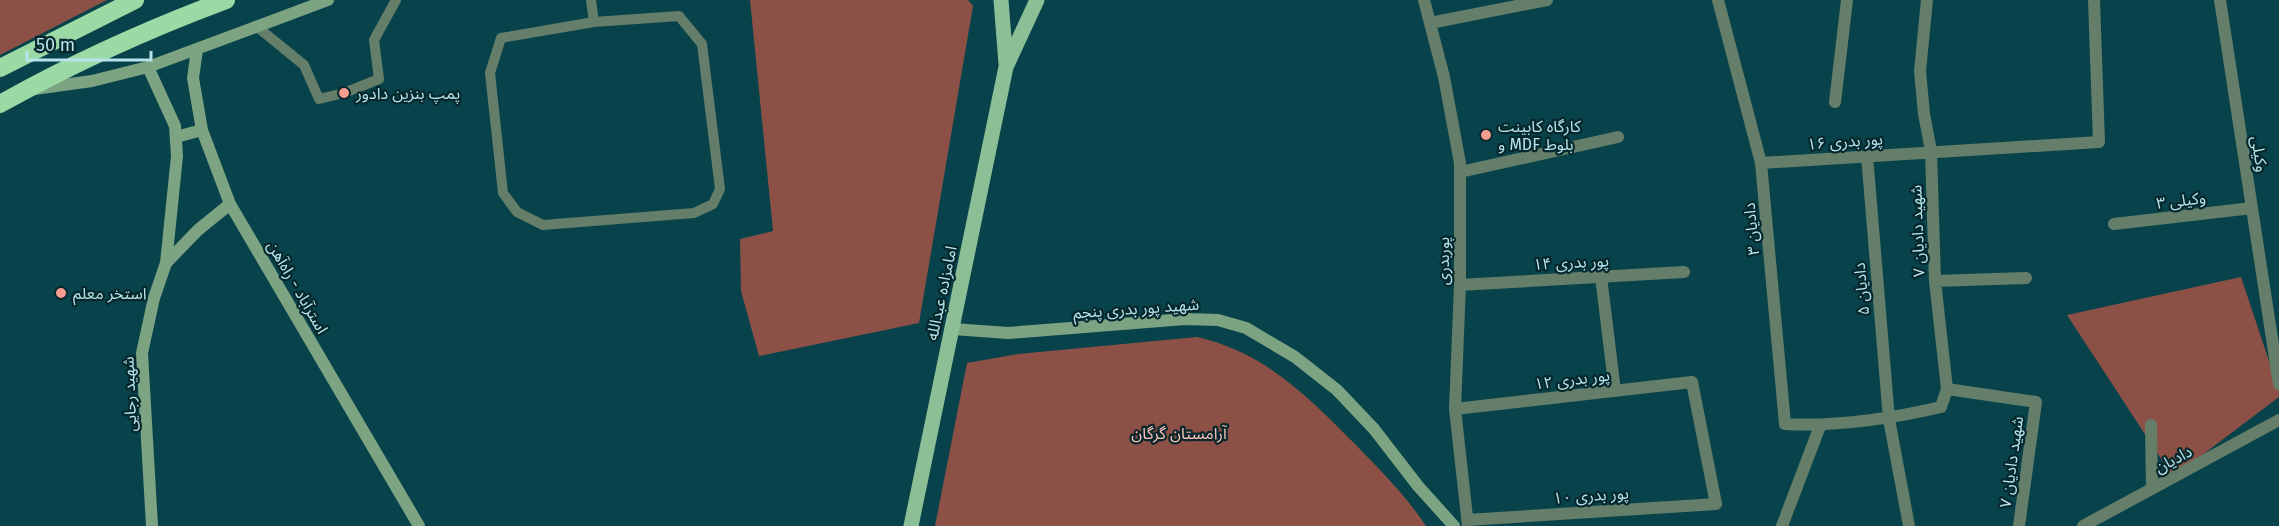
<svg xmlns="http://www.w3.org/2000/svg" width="2279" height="526" font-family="'Fira Sans','Noto Sans Arabic',sans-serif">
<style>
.green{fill:#8c5047}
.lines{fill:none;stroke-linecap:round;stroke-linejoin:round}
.lane{stroke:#657e69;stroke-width:10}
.street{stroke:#657e69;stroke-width:12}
.secondary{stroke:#7ca382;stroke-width:12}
.primary{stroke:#8cbf95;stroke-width:15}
.highway{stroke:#9bd9a5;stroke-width:18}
.poi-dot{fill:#f59d8f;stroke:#06272c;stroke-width:2}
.labels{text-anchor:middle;stroke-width:4.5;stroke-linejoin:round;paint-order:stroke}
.poi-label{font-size:16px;fill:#b7e4ec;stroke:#06272c;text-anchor:start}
.street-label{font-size:16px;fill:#b7e4ec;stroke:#06272c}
.park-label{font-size:16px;fill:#fdc4bb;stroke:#06272c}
</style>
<rect width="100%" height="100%" fill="#08434b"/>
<path class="green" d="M 0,0 L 107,0 L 0,55 Z
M 750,0 L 968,0 L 973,6 L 919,323 L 759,356 L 741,291 L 740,239 L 773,231 Z
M 2241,277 L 2279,391 L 2279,397 L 2173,477 L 2067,315 Z
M 1197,337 C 1267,353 1309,398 1357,446 C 1382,472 1406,496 1426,526 L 935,526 L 967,363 L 1018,354 Z"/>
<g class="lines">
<path class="lane" d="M 591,0 L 594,22 L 679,16 L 702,44 L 720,189 L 713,204 L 694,213 L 543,225 L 517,212 L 503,193 L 490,73 L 501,38 L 594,22
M 256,26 L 304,65 L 319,99 L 344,93 L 379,79 L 374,40 L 396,0"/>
<path class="street" d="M 1424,0 L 1444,77 L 1460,163 L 1460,285 L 1455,409 L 1468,526
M 1718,0 L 1761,163 L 1785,424 C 1838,427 1889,419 1941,407 L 1947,389 L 1935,281 L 1931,151 L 1924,114 L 1920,71 L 1927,0
M 2220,0 L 2279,384
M 1430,23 L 1547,0
M 1835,102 L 1847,0
M 1867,156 L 1889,419 L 1909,526
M 1761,163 L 2099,142 L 2094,0
M 1460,172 L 1618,137
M 2114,224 L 2252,208
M 1601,277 L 1615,391
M 1935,281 L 2026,278
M 1460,285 L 1684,272
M 1947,389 L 2036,402 L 2019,526
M 1455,409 L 1692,382 L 1716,504 L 1467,520
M 2151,425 L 2152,489
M 1782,526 L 1820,426
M 2083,526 L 2279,420"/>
<path class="secondary" d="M 197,50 L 193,78 L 202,130 L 230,204 L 419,526
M 148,67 L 175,126 L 177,156 L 166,263 L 154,298 L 142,353 L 152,526
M 34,89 L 92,81 L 148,67 L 328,0
M 176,137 L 202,130
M 166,263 L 198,230 L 230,204
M 953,329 L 1008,333 L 1185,319 L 1218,320 L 1246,328 L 1295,357 L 1337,390 L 1374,429 L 1418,486 L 1454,526"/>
<path class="primary" d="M 1001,0 L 1006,64
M 911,526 L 1006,67 L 1037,0"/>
<path class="highway" d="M 0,68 L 135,0
M 0,104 C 73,63 148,29 226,0"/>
</g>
<g class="poi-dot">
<circle cx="344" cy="93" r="6"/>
<circle cx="1486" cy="135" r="6"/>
<circle cx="61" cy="293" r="6"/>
</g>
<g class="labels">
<g class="poi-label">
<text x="356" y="99">پمپ بنزین دادور</text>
<text x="1498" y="132">کارگاه کابینت<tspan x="1498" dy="18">و MDF بلوط</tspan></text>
<text x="73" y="299">استخر معلم</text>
</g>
<g class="street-label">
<text transform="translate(1845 141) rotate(-4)" y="6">پور بدری ۱۶</text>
<text transform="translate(2260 154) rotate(81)" y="6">وکیلی</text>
<text transform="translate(2181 200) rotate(-7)" y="6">وکیلی ۳</text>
<text transform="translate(1751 229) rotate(-95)" y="6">دادیان ۳</text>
<text transform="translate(1917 231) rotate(-92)" y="6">شهید دادیان ۷</text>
<text transform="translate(1443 261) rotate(-90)" y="6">پوربدری</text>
<text transform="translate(1571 262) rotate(-3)" y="6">پور بدری ۱۴</text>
<text transform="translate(298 287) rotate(60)" y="6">استرآباد - راه‌آهن</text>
<text transform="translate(1861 289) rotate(-95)" y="6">دادیان ۵</text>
<text transform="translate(941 293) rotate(-78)" y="6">امامزاده عبدالله</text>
<text transform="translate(1136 308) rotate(-4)" y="6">شهید پور بدری پنجم</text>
<text transform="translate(1572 379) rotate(-7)" y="6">پور بدری ۱۲</text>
<text transform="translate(129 394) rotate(-92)" y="6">شهید رجایی</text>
<text transform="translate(2173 459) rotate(-28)" y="6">دادیان</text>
<text transform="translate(2011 462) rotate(-82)" y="6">۷ شهید دادیان</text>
<text transform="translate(1591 495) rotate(-4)" y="6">پور بدری ۱۰</text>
</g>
<g class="park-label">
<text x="1179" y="439">آرامستان گرگان</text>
</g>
</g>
<path d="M27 51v9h124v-9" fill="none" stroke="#b7e4ec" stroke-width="3"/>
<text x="36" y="51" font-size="18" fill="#b7e4ec" stroke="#06272c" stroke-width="4.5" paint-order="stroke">50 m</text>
</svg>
